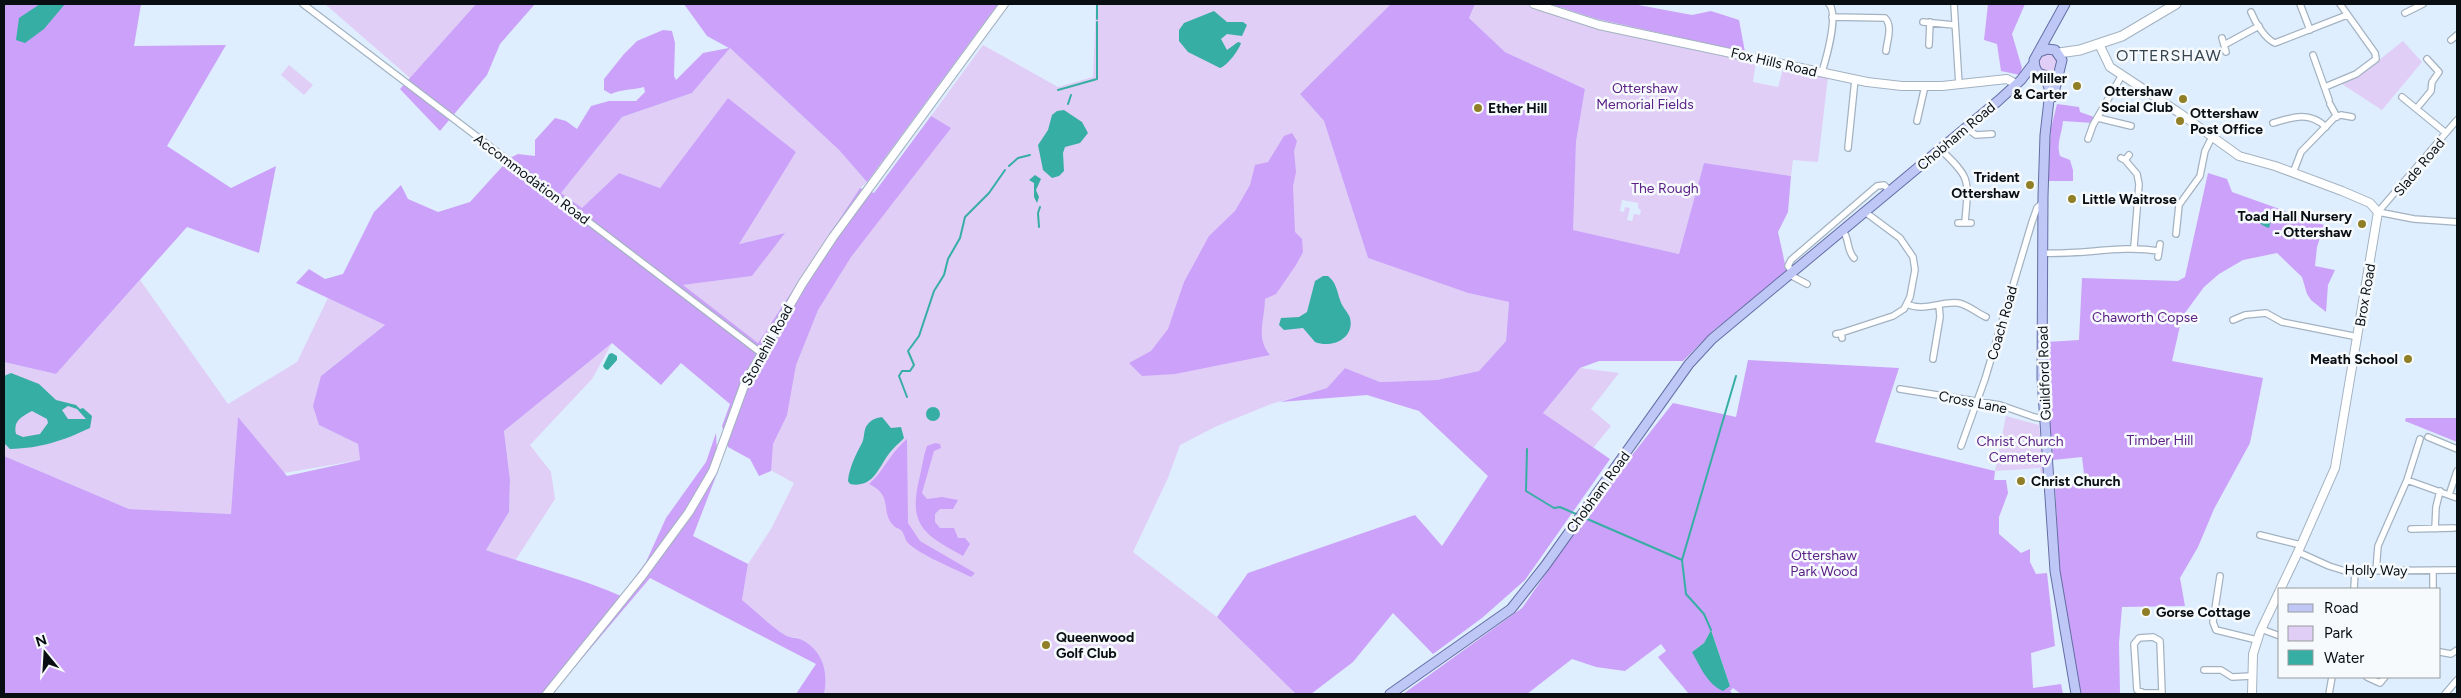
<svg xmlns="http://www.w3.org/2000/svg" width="2461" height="698" font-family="Figtree,sans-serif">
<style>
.green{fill:#e0cef6;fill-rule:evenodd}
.forest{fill:#cca1f9;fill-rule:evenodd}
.water{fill:#37aea4;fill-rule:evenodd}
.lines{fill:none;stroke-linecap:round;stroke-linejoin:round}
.stream{stroke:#37aea4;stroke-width:2}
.minor-casing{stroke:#a3b2c1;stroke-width:8}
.tertiary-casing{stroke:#a3b2c1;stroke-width:10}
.secondary-casing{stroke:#a3b2c1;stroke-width:11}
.primary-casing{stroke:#646ea3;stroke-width:11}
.minor{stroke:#fff;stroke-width:5.5}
.tertiary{stroke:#fff;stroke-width:8}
.secondary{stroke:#fff;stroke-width:9}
.primary{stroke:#bfc7f7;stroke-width:9}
.poi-dot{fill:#907f26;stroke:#f6fafd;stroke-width:2}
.labels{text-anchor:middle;stroke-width:5;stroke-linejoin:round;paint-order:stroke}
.street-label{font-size:14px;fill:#090e13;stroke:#f6fafd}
.poi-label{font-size:14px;font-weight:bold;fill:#090e13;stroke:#f6fafd;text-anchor:start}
.park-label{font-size:14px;fill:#5b2186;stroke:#f6fafd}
.quarter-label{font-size:16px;letter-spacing:1px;fill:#364450;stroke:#f6fafd}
</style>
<rect width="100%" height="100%" fill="#deeefe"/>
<path class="green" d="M 325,4 L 476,4 L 410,78 Z
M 1096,4 L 1392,4 L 1300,94 L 1324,121 L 1368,258 L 1468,293 L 1509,302 L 1506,341 L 1479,371 L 1437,380 L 1380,382 L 1345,368 L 1327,388 L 1271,404 L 1217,426 L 1180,445 L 1168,478 L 1133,552 L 1217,617 L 1296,694 L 824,694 C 829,671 822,649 800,639 C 795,636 789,638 785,635 C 770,626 756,611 742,600 L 748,564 L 771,529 L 794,483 L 730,448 L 756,385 L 931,126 L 931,116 L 983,45 L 1058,87 L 1093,77 Z
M 1475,4 L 1528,4 L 1585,25 L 1756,62 L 1753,82 L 1778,87 L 1784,66 L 1828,77 L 1818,162 L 1793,160 L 1791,176 L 1704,163 L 1679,254 L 1572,230 L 1576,142 L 1585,89 L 1505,52 L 1469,18 ZM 1622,200 L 1638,203 L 1638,208 L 1641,210 L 1640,215 L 1634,214 L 1632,221 L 1627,220 L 1630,208 L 1625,207 L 1624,212 L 1620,211 Z
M 2403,41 L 2422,62 L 2382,110 L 2342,84 L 2363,73 Z
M 730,48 L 839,150 L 867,182 L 860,188 L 758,343 L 682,285 L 752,276 L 784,233 L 738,244 L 796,152 L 728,98 L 660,188 L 619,173 L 582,209 L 561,193 L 622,117 L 692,93 Z
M2039 63a9 9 0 1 1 18 0a9 9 0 1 1-18 0Z
M 289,65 L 313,85 L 304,95 L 281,75 Z
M 140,280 L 228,404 L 297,362 L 328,298 L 385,325 L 321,376 L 319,425 L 358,444 L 360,460 L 284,473 L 238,418 L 232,514 L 129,509 L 4,456 L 4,362 L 56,374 Z
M 612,343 L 592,379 L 530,445 L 551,472 L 555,499 L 515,561 L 486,550 L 509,512 L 510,480 L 504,431 Z
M 1580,368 L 1619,373 L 1591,409 L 1611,426 L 1593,448 L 1543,413 Z
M 2006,416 L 2039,425 L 2045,479 L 2042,479 L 2040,468 L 1995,471 Z"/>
<path class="forest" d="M 4,4 L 141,4 L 134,46 L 226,45 L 167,146 L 231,188 L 276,166 L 259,253 L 187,227 L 56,374 L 4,362 Z
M 476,4 L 535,4 L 500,44 L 487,75 L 440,131 L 400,89 Z
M 684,4 L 998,4 L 867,182 L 839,150 L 730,48 L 692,93 L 622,117 L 561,193 L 582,208 L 619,173 L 660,188 L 728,98 L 796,152 L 739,244 L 785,233 L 752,276 L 683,285 L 758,343 L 860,188 L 874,193 L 931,116 L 951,128 L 851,257 L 818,310 L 796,365 L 787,415 L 773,444 L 771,471 L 759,476 L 750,459 L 728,447 L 722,426 L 730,404 L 681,363 L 661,385 L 612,343 L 504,431 L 510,480 L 509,512 L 486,550 C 531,566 578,577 621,596 L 646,562 L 666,518 L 706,462 L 716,433 L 718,471 L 693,536 L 748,564 L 742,600 C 756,611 770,626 785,635 C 789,638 795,637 800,639 C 822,649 829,671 824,694 L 796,694 L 816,664 L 650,578 L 552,694 L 4,694 L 4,456 L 129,509 L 231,514 L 238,417 L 287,476 L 360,460 L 358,444 L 319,425 L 313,406 L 321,376 L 385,325 L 296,283 L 309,269 L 325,279 L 343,274 L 374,212 L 401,185 L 408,199 L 438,212 L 470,202 L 510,158 L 518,154 L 535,156 L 535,140 L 555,118 L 566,121 L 577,129 L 591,106 L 609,101 L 636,101 L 645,92 L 644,87 C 633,90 621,89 611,94 L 604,90 L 604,79 L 624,54 L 637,41 L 663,30 L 672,31 L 675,43 L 674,76 L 676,80 L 703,53 L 729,48 L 707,36 Z
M 1391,4 L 1475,4 L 1469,18 L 1505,52 L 1585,89 L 1576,142 L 1573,230 L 1679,254 L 1704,163 L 1791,176 L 1788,212 L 1778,232 L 1787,273 L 1714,330 L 1683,361 L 1599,361 L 1580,368 L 1543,413 L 1610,459 L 1525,580 L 1482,618 L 1433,654 L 1393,613 L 1353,662 L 1311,694 L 1296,694 L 1217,617 L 1248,573 L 1415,515 L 1442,546 L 1488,476 L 1419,411 L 1367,395 L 1280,402 L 1327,388 L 1345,368 L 1380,382 L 1437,380 L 1479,371 L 1506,341 L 1509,302 L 1468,293 L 1368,258 L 1324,121 L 1300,94 Z
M 1550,4 L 1633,4 L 1692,15 L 1711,11 L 1739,20 L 1745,52 L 1597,19 Z
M 1988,4 L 2025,4 L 2012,34 L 2022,68 L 2020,75 L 2001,71 L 1997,44 L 1984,40 Z
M 2057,104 L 2079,107 L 2080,112 L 2094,117 L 2093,123 L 2063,121 C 2062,134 2056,143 2060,156 L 2070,160 L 2073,170 L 2073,181 L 2047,181 L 2051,128 Z
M 1292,133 L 1297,141 L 1294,151 L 1296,172 L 1293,186 L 1295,232 L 1302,239 L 1303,252 L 1296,265 L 1276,294 L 1265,299 C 1265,319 1255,338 1270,355 L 1175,374 L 1142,376 L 1129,363 L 1151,351 L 1168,329 L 1184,282 L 1209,236 L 1235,211 L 1250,185 L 1255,165 L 1268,162 L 1284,136 Z
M 2208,173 L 2227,179 L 2232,192 L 2324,225 L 2317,247 L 2315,266 L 2335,270 L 2328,285 L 2326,312 L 2311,300 L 2307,294 L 2302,277 L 2277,253 L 2243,260 L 2219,274 L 2204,287 L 2182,317 L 2172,361 L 2263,378 L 2250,443 L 2214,509 L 2198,547 L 2180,578 L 2185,606 L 2122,607 L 2119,643 L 2120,694 L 2080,694 L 2060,584 L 2055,486 L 2085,482 L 2082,457 L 2053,460 L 2048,402 L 2047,342 L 2079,340 L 2082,278 L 2178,281 L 2185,277 Z
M 1748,360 L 1899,368 L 1875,442 L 1995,471 L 1994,480 L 2006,480 L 2008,493 L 1999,517 L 1999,534 L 2021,553 L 2030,549 L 2030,562 L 2036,574 L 2047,573 L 2055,646 L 2031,653 L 2033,688 L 2061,684 L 2063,694 L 1741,694 L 1733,688 L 1730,691 L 1733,694 L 1689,694 L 1658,657 L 1666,651 L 1661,644 L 1625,671 L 1596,667 L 1572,659 L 1527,694 L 1403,694 L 1522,608 L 1600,496 L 1673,403 L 1736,417 ZM 1711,630 L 1730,686 L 1692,652 L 1704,643 Z
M 2406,418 L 2457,418 L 2457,442 L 2405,421 Z
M 907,439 L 908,523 L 920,541 L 975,573 L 971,577 C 955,569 918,554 907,542 C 905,539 904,534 902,531 C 899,528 895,528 893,525 C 880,511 894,496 869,484 C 885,470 889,454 907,439 Z
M 935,443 L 940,444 L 941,448 L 934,451 L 922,493 L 927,499 L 942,497 L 958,500 L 953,509 L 940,509 L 935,514 L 935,522 L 940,528 L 954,528 L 958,538 L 965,538 L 970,544 L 963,556 C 925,535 908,526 919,480 C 922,468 923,457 927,446 Z"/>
<path class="water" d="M 40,4 L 65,4 L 44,29 L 25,43 L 16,40 L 19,18 Z
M 1214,11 L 1227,22 L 1243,22 L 1247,25 L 1242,36 L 1227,34 L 1221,39 L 1227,50 L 1238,42 L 1241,43 C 1239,50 1227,66 1220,68 L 1188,52 L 1179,41 L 1179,30 L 1184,23 Z
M 1064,110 L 1082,122 L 1088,133 L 1080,143 L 1065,147 L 1063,153 L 1064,171 L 1059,176 L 1052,178 L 1043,170 L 1038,145 L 1048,130 L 1052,115 L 1057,111 Z
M 1035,175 L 1041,179 L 1036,190 L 1039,197 L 1037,203 L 1034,197 L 1034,183 L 1029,180 Z
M 2260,213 L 2272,217 L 2269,228 C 2261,225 2257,223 2257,214 Z
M 1323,276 L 1328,276 C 1336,282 1337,291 1340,300 C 1342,307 1348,312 1350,318 C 1355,338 1332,349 1315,342 L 1303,328 L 1284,330 L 1279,325 L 1281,318 L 1299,317 L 1307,312 L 1315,281 Z
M 612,353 L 617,356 L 617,360 L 608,370 L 605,369 L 603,366 L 609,354 Z
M 11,373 L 39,384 L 56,400 L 76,405 L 80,409 L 83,408 L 92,416 L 90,428 C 62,441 42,448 10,449 L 4,443 L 4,376 ZM 68,406 L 77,409 L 86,419 L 68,419 L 62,410 ZM 32,411 L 47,419 L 48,423 L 40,434 L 23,437 L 16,434 C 13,421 21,417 32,411 Z
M926 414a7 7 0 1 1 14 0a7 7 0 1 1-14 0Z
M 882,417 L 891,428 L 901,427 L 904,438 C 901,442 896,445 893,449 C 879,463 876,489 850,484 L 848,481 C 849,468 856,454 862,443 C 865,437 863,429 868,424 C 872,419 877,418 882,417 Z
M 1711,630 L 1730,686 L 1723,691 C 1707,684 1700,666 1692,652 L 1704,643 Z"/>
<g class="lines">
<path class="stream" d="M 1097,19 L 1097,4
M 1058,90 L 1097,79 L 1097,22
M 1068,104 L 1071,95
M 1009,166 L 1018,158 L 1030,155
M 1039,227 L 1038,213 L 1040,207
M 907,397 L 899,376 L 902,371 L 910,371 L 914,365 L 908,351 L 919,336 L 934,291 L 944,275 L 948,259 L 960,238 L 965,217 L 989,193 L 1005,170
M 1527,449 L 1526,491 L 1554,508 L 1560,507 L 1576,514
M 1585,518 L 1682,560
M 1711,630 L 1704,614 L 1686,594 L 1682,560 L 1736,376"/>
<defs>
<path id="minor" d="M 303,4 L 761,353
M 1954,4 L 1959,85
M 2300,4 L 2310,30
M 2251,12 C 2255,22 2265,39 2275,43 L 2347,15
M 2405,13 L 2423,4
M 1832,17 L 1885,18 C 1893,26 1887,41 1886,51
M 1923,22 L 1954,25
M 2222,38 L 2226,52
M 2451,40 L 2457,35
M 1929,45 L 1930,22
M 2224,45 L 2259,26
M 2313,55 L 2329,100
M 1822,72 C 1826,59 1839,14 1829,4
M 2325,87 L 2356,74 L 2376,59 L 2375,53 L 2340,4
M 2402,97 L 2446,133
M 2330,104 L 2337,117
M 2417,108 L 2431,91 L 2432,82 L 2439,72 L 2427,59
M 2098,118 L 2131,126
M 1917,121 L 1925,86
M 2273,123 C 2293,117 2309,111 2326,127
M 1966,128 L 1976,135 L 1992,134
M 2088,139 L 2093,125 L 2122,75
M 1848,148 L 1855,79
M 1940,149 C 1973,180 1968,180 1965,223
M 2121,158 L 2125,160 L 2129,155
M 2125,160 L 2137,174 L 2139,184 L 2134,247
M 2293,173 L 2301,152 L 2335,117 L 2341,115 L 2352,117
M 2378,212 L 2457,120
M 2378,212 L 2414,219 L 2457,222
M 1958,223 L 1971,223
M 1843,231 C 1850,240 1846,249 1854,258
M 2176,234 L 2179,205 L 2200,176 L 2205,151 L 2212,137
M 2042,253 C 2082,255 2120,245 2159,251
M 2158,257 L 2160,244
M 1793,273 L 1788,266 L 1791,260 L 1877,186 L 1884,185 L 1890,191
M 1790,275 L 1807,284
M 1907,304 C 1924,312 1941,301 1958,303 C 1967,304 1977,313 1986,317
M 2233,320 L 2245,315 L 2266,313 L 2282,322 L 2358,337
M 1841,333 L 1893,316 L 1904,309 L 1910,297 L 1915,270 L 1913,257 L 1900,238 L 1865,212
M 1836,334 L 1841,333 L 1842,338
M 1933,359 L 1940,317 L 1939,305
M 1900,389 L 2000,405 L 2034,417 L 2045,419
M 2428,437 L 2457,449
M 1961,446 L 1985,379 L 2032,222 L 2037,208 L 2043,202
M 2407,480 L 2457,498
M 2449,495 L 2457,471
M 2411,529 L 2454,528
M 2435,529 L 2436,507 L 2440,491
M 2260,535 L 2301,545
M 2298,552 L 2329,566 L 2345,571 L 2457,570
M 2376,571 L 2378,546 L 2407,480 L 2420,439
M 2220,576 L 2213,622 L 2216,630 L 2257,640
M 2354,589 L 2355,571
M 2433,589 L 2433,570
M 2261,629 L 2280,636
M 2440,652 L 2451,654 L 2457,650
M 2204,670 L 2221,670 L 2232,677 L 2252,676
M 2367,677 L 2380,683 L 2385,677
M 2162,693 L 2144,693 L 2137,690 L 2134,644 L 2139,638 L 2153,637 L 2160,641 L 2162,693 L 2162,694
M 2329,694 L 2332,677
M 2445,694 L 2457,680"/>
<path id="tertiary" d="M 1534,4 L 1599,25 L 1867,82 L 1902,86 L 1942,86 L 2007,79 L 2016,84
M 2099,44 L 2110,67 L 2178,112 L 2239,156 L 2275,166 L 2342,191 L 2370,203 L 2378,212 L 2335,468 L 2298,552 L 2260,632 L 2253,654 L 2252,694
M 547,694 L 642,576 L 689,512 L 713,471 L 745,383 L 802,284 L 833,237 L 1004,4"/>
<path id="secondary" d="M 2059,53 L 2080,50 L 2122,36 L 2176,4"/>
<path id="primary" d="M 2039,52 L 2047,49 L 2055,50 L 2062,60 L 2053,97
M 2045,76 L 2050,91 L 2045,135 L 2043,196 L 2042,378 L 2055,571 L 2076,694
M 2049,77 L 2038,73 L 2035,67 L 2034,60 L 2065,4
M 1390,694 L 1511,609 L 1545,566 L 1689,364 L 1712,339 L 1998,101 L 2021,80 L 2034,63"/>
</defs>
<use href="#minor" class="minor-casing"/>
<use href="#tertiary" class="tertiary-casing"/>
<use href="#secondary" class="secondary-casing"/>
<use href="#primary" class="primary-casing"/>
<use href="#minor" class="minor"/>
<use href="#tertiary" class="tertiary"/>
<use href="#secondary" class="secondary"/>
<use href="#primary" class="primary"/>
</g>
<g class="poi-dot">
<circle cx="2077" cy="86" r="5"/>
<circle cx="2183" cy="99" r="5"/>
<circle cx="1478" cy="108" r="5"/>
<circle cx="2180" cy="121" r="5"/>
<circle cx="2030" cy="185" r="5"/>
<circle cx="2072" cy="199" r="5"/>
<circle cx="2362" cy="224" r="5"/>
<circle cx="2408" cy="359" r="5"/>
<circle cx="2021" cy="481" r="5"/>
<circle cx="2146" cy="612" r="5"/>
<circle cx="1046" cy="645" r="5"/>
</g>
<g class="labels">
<g class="street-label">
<text transform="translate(1774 62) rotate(13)" y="5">Fox Hills Road</text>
<text transform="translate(1956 136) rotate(-40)" y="5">Chobham Road</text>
<text transform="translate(2419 167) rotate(-50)" y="5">Slade Road</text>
<text transform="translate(532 179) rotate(37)" y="5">Accommodation Road</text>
<text transform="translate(2365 295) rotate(-80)" y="5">Brox Road</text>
<text transform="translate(2002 323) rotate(-74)" y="5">Coach Road</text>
<text transform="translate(767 345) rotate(-61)" y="5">Stonehill Road</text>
<text transform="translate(2044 373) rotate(-92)" y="5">Guildford Road</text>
<text transform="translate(1973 402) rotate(11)" y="5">Cross Lane</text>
<text transform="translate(1598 492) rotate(-54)" y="5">Chobham Road</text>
<text transform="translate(2376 570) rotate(1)" y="5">Holly Way</text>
</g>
<g class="poi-label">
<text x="2067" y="83" text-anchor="end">Miller<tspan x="2067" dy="16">&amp; Carter</tspan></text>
<text x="2173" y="96" text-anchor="end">Ottershaw<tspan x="2173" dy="16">Social Club</tspan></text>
<text x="1488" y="113">Ether Hill</text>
<text x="2190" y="118">Ottershaw<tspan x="2190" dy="16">Post Office</tspan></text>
<text x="2020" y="182" text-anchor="end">Trident<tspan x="2020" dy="16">Ottershaw</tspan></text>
<text x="2082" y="204">Little Waitrose</text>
<text x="2352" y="221" text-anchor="end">Toad Hall Nursery<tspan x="2352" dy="16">- Ottershaw</tspan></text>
<text x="2398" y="364" text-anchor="end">Meath School</text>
<text x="2031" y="486">Christ Church</text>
<text x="2156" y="617">Gorse Cottage</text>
<text x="1056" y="642">Queenwood<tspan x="1056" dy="16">Golf Club</tspan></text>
</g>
<g class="park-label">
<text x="1645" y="93">Ottershaw<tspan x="1645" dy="16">Memorial Fields</tspan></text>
<text x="1665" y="193">The Rough</text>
<text x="2145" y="322">Chaworth Copse</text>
<text x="2160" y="445">Timber Hill</text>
<text x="2020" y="446">Christ Church<tspan x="2020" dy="16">Cemetery</tspan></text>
<text x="1824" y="560">Ottershaw<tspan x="1824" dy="16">Park Wood</tspan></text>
</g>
<g class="quarter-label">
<text x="2169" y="61">OTTERSHAW</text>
</g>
</g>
<rect width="2461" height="698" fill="none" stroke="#090e13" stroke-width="10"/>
<rect x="2278" y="588" width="162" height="90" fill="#f6fafd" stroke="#979c9f"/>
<rect x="2288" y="604" width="25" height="8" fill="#bfc7f7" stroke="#979c9f"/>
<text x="2324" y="613" font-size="15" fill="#090e13">Road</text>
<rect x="2288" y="626" width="25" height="15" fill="#e0cef6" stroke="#979c9f"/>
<text x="2324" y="638" font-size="15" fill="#090e13">Park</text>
<rect x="2288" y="650" width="25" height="15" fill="#37aea4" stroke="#979c9f"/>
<text x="2324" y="663" font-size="15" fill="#090e13">Water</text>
<g transform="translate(45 653) rotate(342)" stroke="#f6fafd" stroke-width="4" paint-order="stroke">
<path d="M0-4L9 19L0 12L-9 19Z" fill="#090e13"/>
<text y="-8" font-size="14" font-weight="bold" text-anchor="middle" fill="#090e13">N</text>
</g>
</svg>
